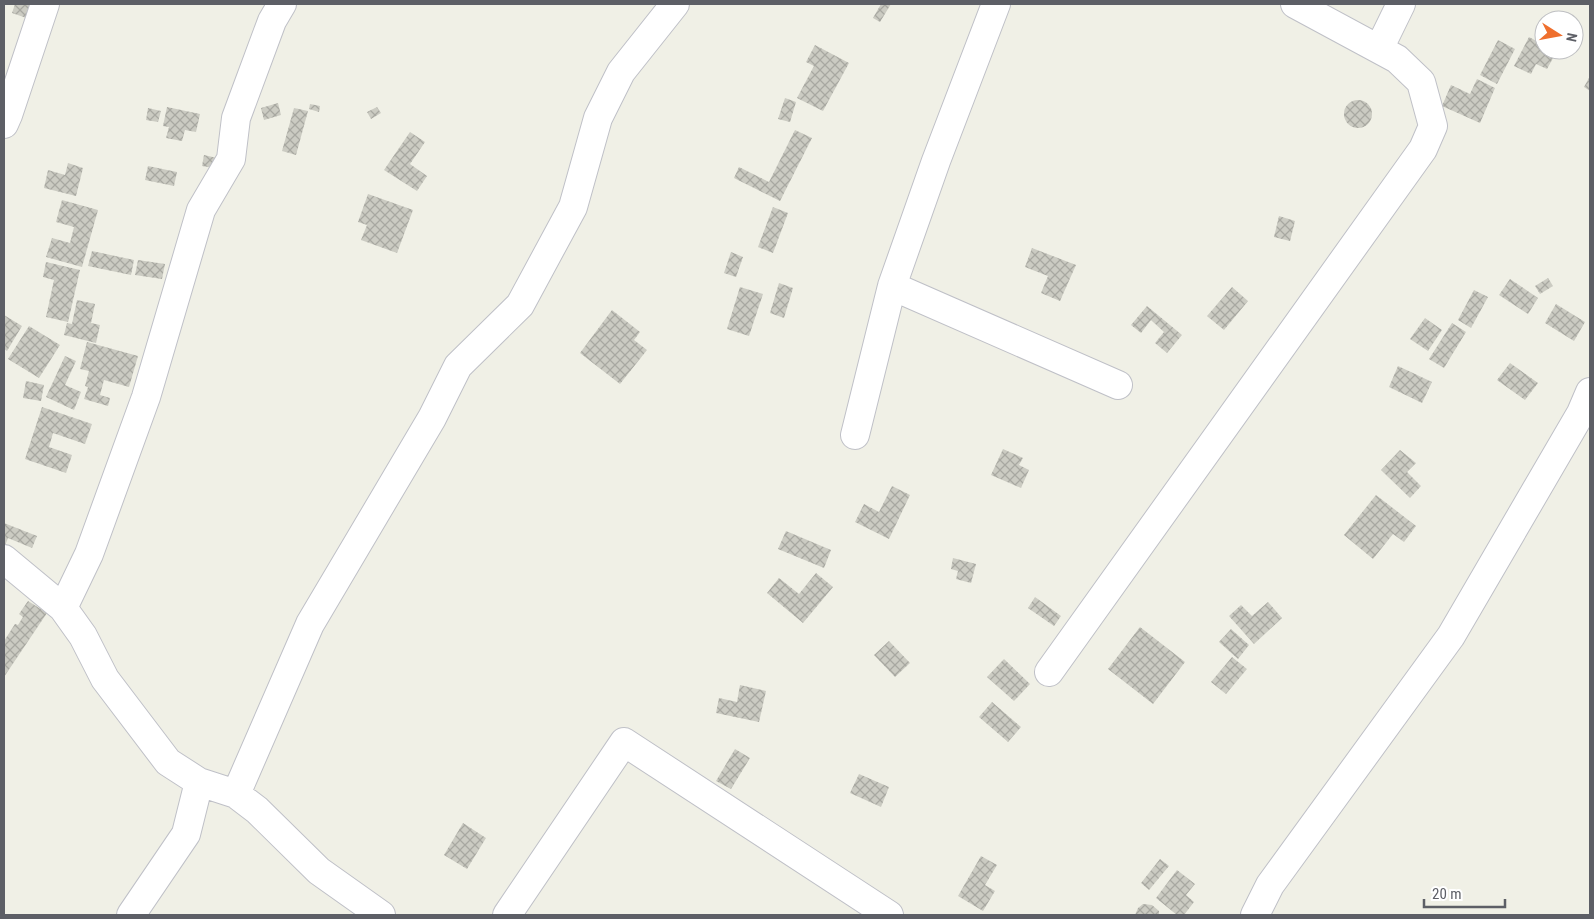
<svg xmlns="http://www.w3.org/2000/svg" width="1594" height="919" font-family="'Roboto Condensed',sans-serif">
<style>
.building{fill:url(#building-cross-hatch)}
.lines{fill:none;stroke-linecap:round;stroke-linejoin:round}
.minor-casing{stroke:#bfc0c7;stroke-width:30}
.minor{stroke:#fff;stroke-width:28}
</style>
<defs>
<pattern id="building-cross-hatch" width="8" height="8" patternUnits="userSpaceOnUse" patternTransform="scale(1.25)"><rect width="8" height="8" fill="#cbcbc2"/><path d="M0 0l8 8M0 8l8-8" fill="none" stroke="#a8a8a1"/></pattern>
</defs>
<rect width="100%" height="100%" fill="#f0f0e6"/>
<path class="building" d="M 15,4 L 41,4 L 35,21 L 12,13 Z
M 881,4 L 891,4 L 880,22 L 873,18 Z
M 1529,37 L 1544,45 L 1544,50 L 1557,51 L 1547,69 L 1536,64 L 1531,74 L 1514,66 Z
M 1498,40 L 1515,49 L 1497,84 L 1480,75 Z
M 815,45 L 849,63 L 823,111 L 797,98 L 814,66 L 806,62 Z
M 1590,76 L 1590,91 L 1584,87 Z
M 1477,79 L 1495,88 L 1480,123 L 1442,106 L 1451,85 L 1470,94 Z
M 785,98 L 796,102 L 790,122 L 778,119 Z
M1344 114a14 14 0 1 1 28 0a14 14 0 1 1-28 0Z
M 278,103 L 281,115 L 264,120 L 261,108 Z
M 310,104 L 320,106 L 319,112 L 309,109 Z
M 167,107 L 200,114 L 196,132 L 185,130 L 182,141 L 166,138 L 169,127 L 163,126 Z
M 377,107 L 381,113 L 371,119 L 367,112 Z
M 148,108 L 161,111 L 158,122 L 146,120 Z
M 294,108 L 308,111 L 296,155 L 282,151 Z
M 795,130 L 812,138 L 780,201 L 734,178 L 739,167 L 769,182 Z
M 410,132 L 425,142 L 410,164 L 427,176 L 417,191 L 384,170 Z
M 204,155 L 217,158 L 215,168 L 202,166 Z
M 68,163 L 83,168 L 76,196 L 44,188 L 48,170 L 65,175 Z
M 148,166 L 177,172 L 174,186 L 145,180 Z
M 368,194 L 413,210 L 397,253 L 361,240 L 367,225 L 358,222 Z
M 62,200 L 98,210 L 82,267 L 46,257 L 52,238 L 70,243 L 74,227 L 56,222 Z
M 773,207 L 788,213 L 773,253 L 758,247 Z
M 1279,216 L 1295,221 L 1290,241 L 1274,237 Z
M 1032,248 L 1076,265 L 1060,301 L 1041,293 L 1048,276 L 1025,267 Z
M 92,251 L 134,260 L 131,275 L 88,266 Z
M 731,252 L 743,257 L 736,277 L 724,273 Z
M 138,260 L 165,264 L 162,279 L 135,275 Z
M 46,262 L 80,270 L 68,322 L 46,317 L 54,280 L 43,277 Z
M 1548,278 L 1553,286 L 1540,294 L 1535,286 Z
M 1510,279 L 1538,298 L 1528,314 L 1499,295 Z
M 779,283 L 793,288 L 784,318 L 770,313 Z
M 740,287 L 763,294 L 749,336 L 727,329 Z
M 1232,287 L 1248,301 L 1224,330 L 1207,316 Z
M 1474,290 L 1488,297 L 1471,328 L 1458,320 Z
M 77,300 L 95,304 L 91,323 L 100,325 L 96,343 L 64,335 L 67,323 L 72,324 Z
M 1556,304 L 1585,322 L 1574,341 L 1545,323 Z
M 1147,306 L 1182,335 L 1167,353 L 1155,343 L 1164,332 L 1151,320 L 1141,333 L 1131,325 Z
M 612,310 L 640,332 L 634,340 L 647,350 L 620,384 L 580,353 Z
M 4,315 L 22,326 L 7,351 L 4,349 Z
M 1425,318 L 1442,330 L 1428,351 L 1410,339 Z
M 1452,323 L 1466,332 L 1444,368 L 1429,359 Z
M 29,326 L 60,345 L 39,378 L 8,359 Z
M 87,342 L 138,356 L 129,387 L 104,380 L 100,395 L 110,398 L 108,406 L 84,399 L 88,387 L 85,386 L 89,371 L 80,369 Z
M 65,356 L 76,361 L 65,385 L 81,392 L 74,410 L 46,397 Z
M 1510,363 L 1538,383 L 1525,400 L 1497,380 Z
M 1398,366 L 1432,382 L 1422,403 L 1389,387 Z
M 26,381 L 44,385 L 41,401 L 23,398 Z
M 42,407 L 92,424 L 85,444 L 53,433 L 49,447 L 72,455 L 66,473 L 25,459 Z
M 1003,449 L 1023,458 L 1019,465 L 1029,470 L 1021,488 L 991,475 Z
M 1400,450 L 1416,463 L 1407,472 L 1421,486 L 1410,498 L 1381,470 Z
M 892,486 L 910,495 L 889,539 L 855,522 L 864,504 L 879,512 Z
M 1376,495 L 1416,526 L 1404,542 L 1393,534 L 1373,559 L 1344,535 Z
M 4,523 L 37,536 L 32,548 L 8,538 L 4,548 Z
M 786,531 L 831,550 L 824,568 L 778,549 Z
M 953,558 L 976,564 L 971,583 L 956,579 L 958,571 L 951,569 Z
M 816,573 L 833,587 L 803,623 L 767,593 L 779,578 L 799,594 Z
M 1035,597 L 1061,616 L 1054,626 L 1028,608 Z
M 28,601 L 47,613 L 4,677 L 4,641 L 15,624 L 18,625 L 23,617 L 19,614 Z
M 1268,602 L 1282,618 L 1254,644 L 1229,616 L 1241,605 L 1252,616 Z
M 1140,627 L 1185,662 L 1153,704 L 1108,669 Z
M 1231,629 L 1249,645 L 1238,659 L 1219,642 Z
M 889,641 L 910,663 L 895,677 L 874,655 Z
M 1232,657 L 1247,669 L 1226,694 L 1211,682 Z
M 1004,659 L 1030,684 L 1014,701 L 987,677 Z
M 740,685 L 766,691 L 759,722 L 716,713 L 719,698 L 737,702 Z
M 992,702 L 1021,727 L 1008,742 L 979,717 Z
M 735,749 L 750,758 L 731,789 L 716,781 Z
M 859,774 L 889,787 L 881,807 L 850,793 Z
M 463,823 L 486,838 L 467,869 L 444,855 Z
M 981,856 L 997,865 L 985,885 L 995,891 L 983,911 L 958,896 Z
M 1160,859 L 1169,866 L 1149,890 L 1141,883 Z
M 1177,870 L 1195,884 L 1186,895 L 1194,902 L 1184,915 L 1177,915 L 1156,898 Z
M 1143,904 L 1152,905 L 1159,911 L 1159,915 L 1135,915 L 1138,908 Z"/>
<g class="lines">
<defs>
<path id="minor" d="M 1379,49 L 1401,4
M 4,124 L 8,115 L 45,4
M 892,286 L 1118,385
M 855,435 L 892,286 L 936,161 L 996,4
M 4,559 L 63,608 L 83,636 L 105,679 L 168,762 L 199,782 L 236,794 L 257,810 L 319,871 L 381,915
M 63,608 L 89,554 L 146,397 L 201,210 L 231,159 L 236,118 L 272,21 L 282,4
M 1049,672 L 1423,149 L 1433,126 L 1421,82 L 1397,59 L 1295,4
M 236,794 L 310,624 L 432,418 L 458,366 L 520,305 L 573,207 L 598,118 L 621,72 L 675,4
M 131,915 L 186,834 L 199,782
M 507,915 L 624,742 L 889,915
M 1255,915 L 1270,885 L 1451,636 L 1581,413 L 1590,392"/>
</defs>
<use href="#minor" class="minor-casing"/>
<use href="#minor" class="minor"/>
</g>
<rect width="1594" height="919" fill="none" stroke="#5d5f66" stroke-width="10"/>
<g transform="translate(1559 35) rotate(101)"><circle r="24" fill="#ffffff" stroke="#bebfc2"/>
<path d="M0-4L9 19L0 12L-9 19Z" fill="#ef6f2d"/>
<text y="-8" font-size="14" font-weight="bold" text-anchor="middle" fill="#5d5f66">N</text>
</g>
<path d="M1424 899v8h81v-8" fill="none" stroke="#5d5f66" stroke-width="2.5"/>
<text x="1432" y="899" font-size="15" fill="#5d5f66" stroke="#ffffff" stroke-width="4" paint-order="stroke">20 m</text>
</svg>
